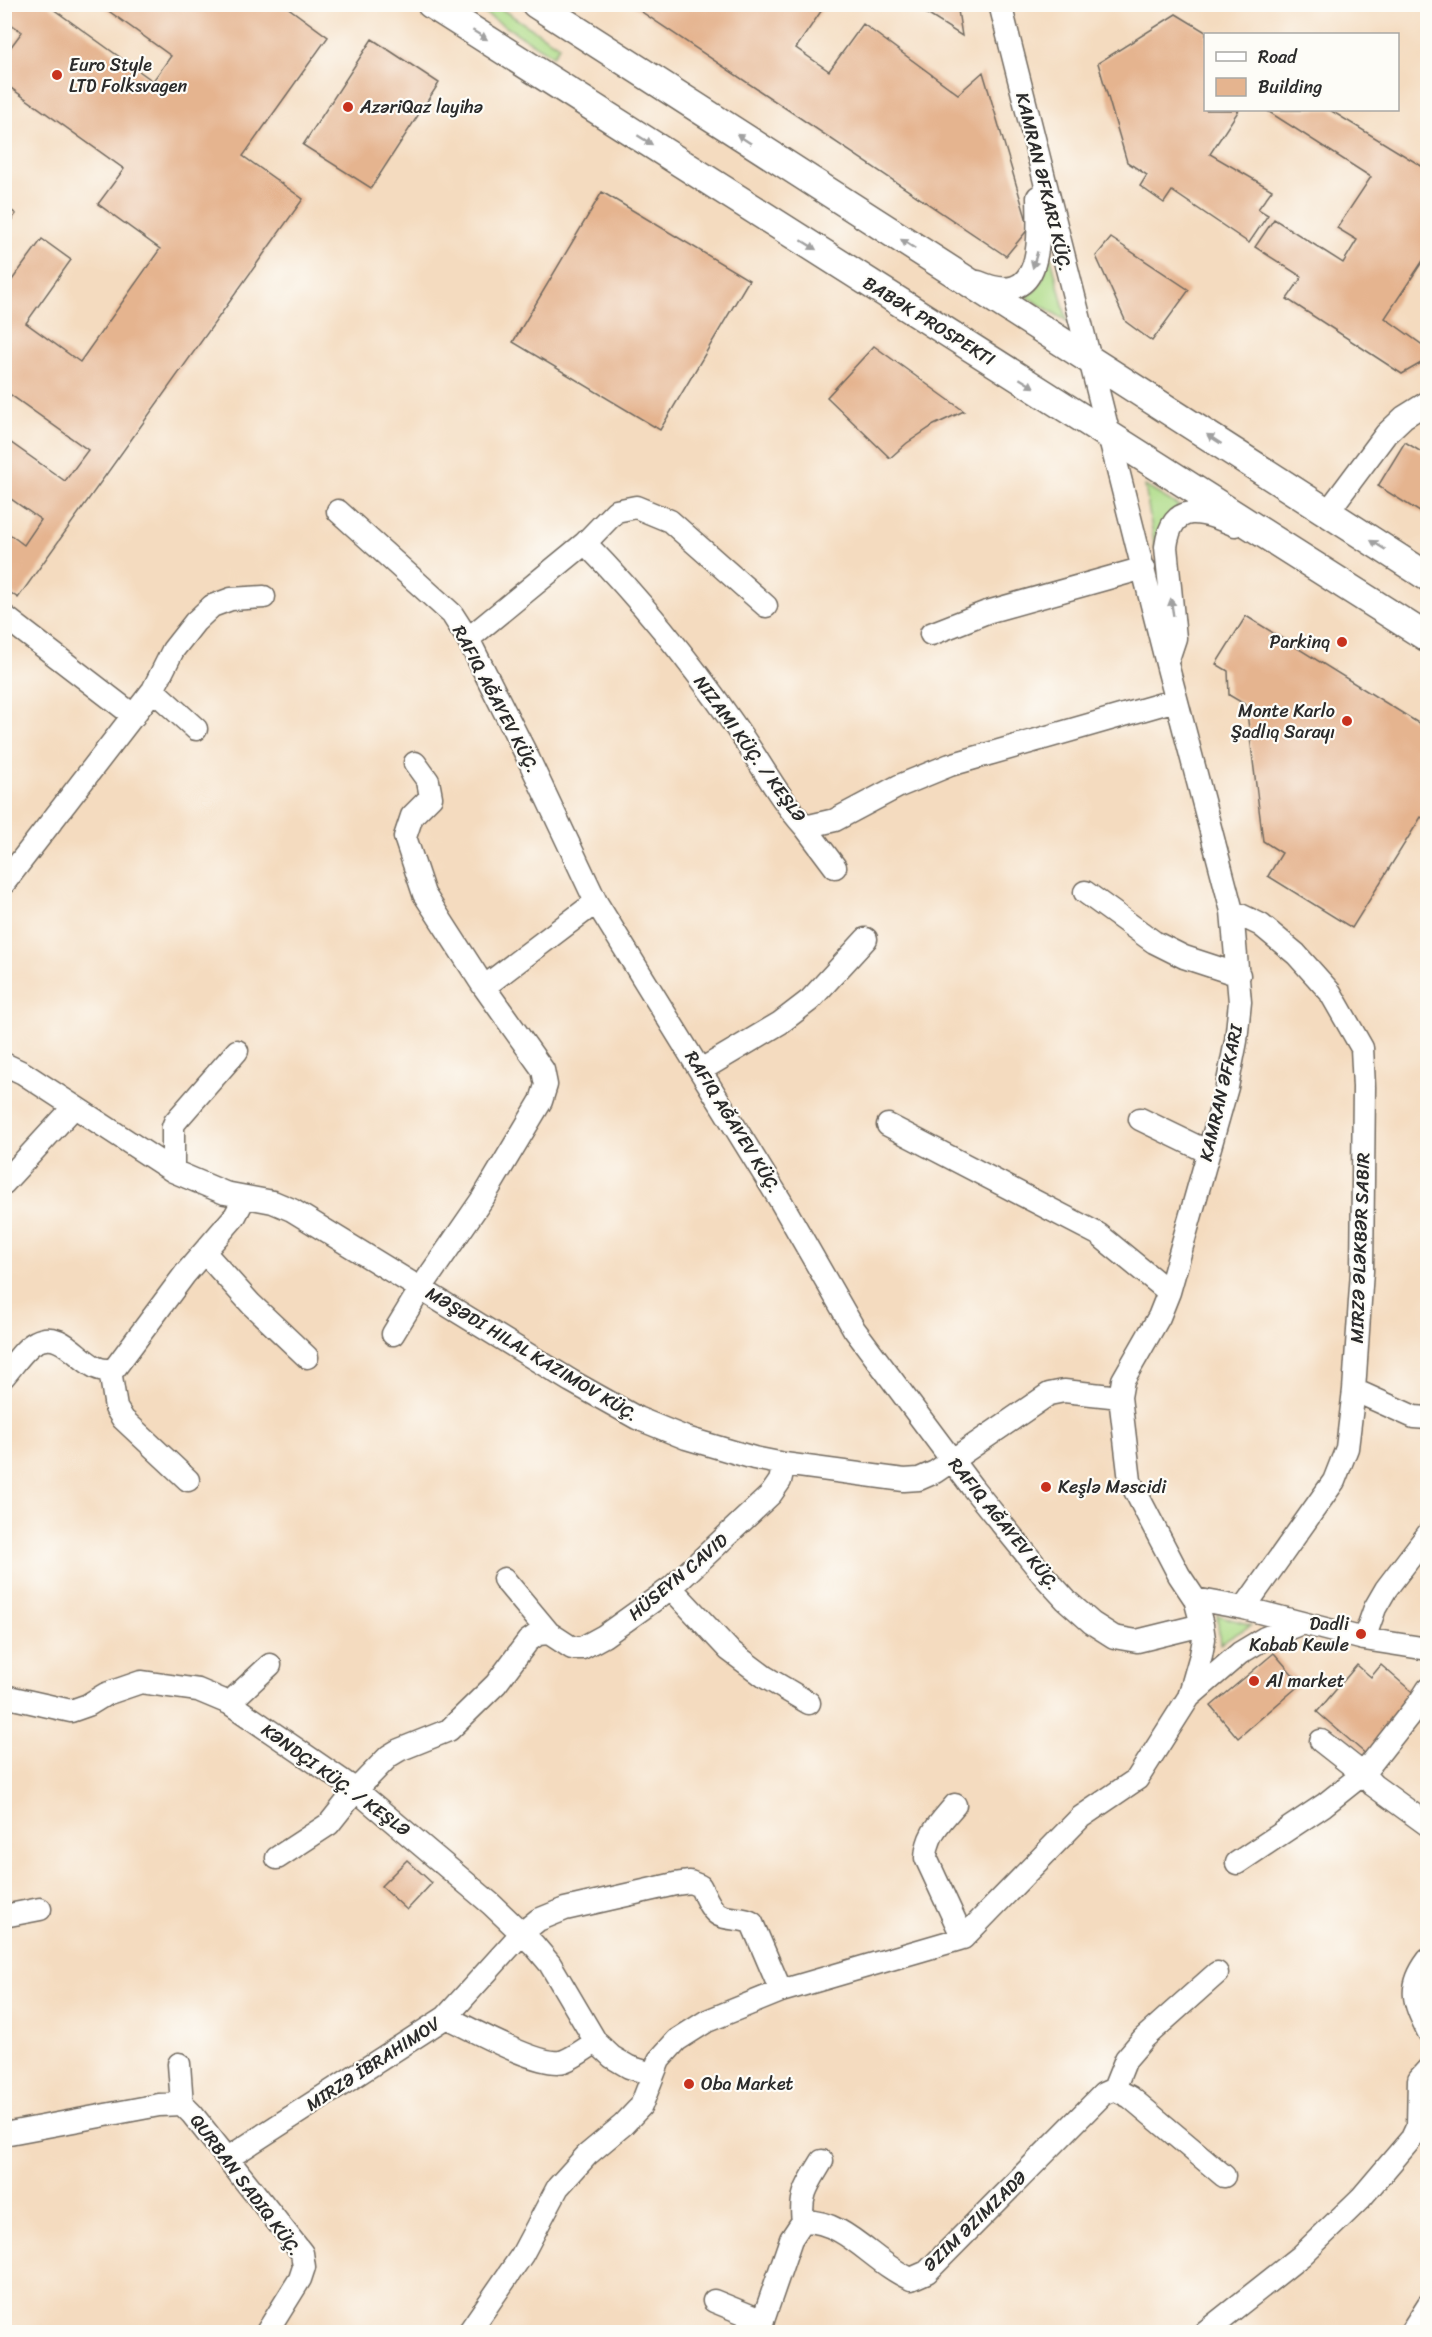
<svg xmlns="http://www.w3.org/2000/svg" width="1432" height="2337" font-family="Sriracha,sans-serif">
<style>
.grass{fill:#aedb87;stroke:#6c8359;stroke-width:1.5}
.building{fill:#e5b48f}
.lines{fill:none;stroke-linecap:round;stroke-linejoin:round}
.minor-casing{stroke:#71695f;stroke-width:25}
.major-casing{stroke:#71695f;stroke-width:31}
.minor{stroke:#fff;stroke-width:22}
.major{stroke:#fff;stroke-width:28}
.oneway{fill:#a0a0a0}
.poi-dot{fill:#c8321e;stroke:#fdfcf7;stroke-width:2}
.labels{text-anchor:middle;stroke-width:4.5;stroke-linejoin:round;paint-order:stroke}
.poi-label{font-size:18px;fill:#2b2b2b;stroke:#fdfcf7;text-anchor:start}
.street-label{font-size:18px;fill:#2b2b2b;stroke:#fdfcf7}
</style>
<rect width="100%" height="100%" fill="#fdfcf7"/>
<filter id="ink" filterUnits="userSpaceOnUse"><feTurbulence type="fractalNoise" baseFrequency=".0167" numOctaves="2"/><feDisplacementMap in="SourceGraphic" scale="12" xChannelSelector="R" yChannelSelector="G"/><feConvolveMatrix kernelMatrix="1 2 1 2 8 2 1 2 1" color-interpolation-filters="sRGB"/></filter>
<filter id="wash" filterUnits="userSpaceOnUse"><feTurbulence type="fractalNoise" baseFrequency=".008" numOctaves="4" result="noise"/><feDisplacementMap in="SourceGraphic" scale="24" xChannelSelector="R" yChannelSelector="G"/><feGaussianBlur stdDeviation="1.35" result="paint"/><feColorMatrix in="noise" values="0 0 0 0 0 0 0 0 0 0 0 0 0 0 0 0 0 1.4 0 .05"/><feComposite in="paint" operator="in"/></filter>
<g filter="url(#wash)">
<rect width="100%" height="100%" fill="#f4dbbf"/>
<path class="grass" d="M 471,5 L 495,5 L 559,46 L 553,56 Z
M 1050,253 L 1067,321 L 1025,296 C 1043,291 1046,269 1050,253 Z
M 1145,486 L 1179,506 C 1161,521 1159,526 1155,549 Z
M 1217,1615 L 1251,1625 L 1220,1644 Z"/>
<g id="blocks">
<path class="building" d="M 4,4 L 46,4 L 153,81 L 171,56 L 99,4 L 283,4 L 328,37 L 243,156 L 303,199 L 18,598 L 4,588 L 4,530 L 24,545 L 41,520 L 4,494 L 4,438 L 65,481 L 88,450 L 4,390 L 4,291 L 42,239 L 71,260 L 26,323 L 80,362 L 160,249 L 98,204 L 124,169 L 4,83 L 4,56 L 22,32 L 4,19 Z
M 630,4 L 826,4 L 796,48 L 829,71 L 863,24 L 958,94 L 983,72 L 1029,228 L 1006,256 Z
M 911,4 L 957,4 L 962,36 Z
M 1176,14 L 1209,34 L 1206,34 L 1206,110 L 1239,110 L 1210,154 L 1272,190 L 1258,209 L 1268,215 L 1249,243 L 1172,191 L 1164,203 L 1140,186 L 1147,175 L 1127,162 L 1098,63 Z
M 372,39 L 439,83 L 371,188 L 303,145 Z
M 1266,110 L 1330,110 L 1428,170 L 1428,253 L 1385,318 L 1428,349 L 1428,359 L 1402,374 L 1287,299 L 1302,277 L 1255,247 L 1274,219 L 1343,263 L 1357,240 L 1337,228 L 1371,177 Z
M 602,192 L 749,280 L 660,430 L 513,342 Z
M 4,205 L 16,214 L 4,230 Z
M 1111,238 L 1189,290 L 1152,341 L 1126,322 L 1096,256 Z
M 874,346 L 964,411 L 934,425 L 907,443 L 890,458 L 827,397 Z
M 1405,442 L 1428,456 L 1428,517 L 1378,486 Z
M 1246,616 L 1428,729 L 1428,821 L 1421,817 L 1352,928 L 1268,876 L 1282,853 L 1263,841 L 1246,705 L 1229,695 L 1228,671 L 1216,664 Z
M 1274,1653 L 1301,1684 L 1238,1738 L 1211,1706 Z
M 1357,1665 L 1371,1677 L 1381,1665 L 1417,1696 L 1367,1755 L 1317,1712 Z
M 407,1860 L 432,1883 L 407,1910 L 381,1886 Z"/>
</g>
</g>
<g filter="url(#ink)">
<use href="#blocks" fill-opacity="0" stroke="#71695f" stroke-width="1.5"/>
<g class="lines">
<defs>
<path id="minor" d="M 978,282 C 1044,310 1039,241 1038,197
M 338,511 L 452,614 L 468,639 L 529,760 L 596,902 L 780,1200 L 854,1329 L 972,1487 L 1044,1576 L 1066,1600 L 1092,1623 L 1114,1637 L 1137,1641 L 1202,1625
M 1327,513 L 1386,434 L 1404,417 L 1428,402
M 585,543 L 616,511 L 636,507 L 670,521 L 766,606
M 4,616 L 134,716
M 931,634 L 987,612 L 1144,568
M 468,639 L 585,543 C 638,597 692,664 735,726 C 759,760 778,797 805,827 L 835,820 L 899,786 L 950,765 L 1176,700
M 1168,659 L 1175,638 L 1166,547 C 1172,500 1203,511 1235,525
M 153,690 L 196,729
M 805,827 L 835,867
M 4,883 L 153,690 L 173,650 L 195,622 L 212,606 L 231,599 L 264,597
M 1085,892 L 1154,942 L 1184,957 L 1239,975
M 1232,911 L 1261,925 L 1296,954 L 1330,992 L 1362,1048 L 1364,1087 L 1362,1271 L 1354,1390 L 1347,1448 L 1334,1481 L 1244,1608
M 484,987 L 596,902
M 4,1064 L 23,1073 L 173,1171 L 225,1193 L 273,1202 L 292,1210 L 571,1381 L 637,1418 L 686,1438 L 754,1458 L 784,1464 L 904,1480 L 919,1479 L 935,1472 L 1049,1394 L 1064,1391 L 1120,1397
M 701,1070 L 780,1023 L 810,1000 L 866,939
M 1140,1119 L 1208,1152
M 888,1125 L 1098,1234 L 1169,1292
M 173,1171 L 173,1127 L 175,1122 L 237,1051
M 4,1183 L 74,1107
M 205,1253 L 251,1304 L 307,1357
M 393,1334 L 421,1288 L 483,1198 L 541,1101 L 546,1085 L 543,1070 L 484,987 L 424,894 L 405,837 L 412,816 L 431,797 L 428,781 L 415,763
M 110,1370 L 116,1408 L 123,1419 L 188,1480
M 4,1376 C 14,1365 24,1348 36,1342 C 68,1325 86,1381 115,1368 L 185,1274 L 235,1216 L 245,1197
M 1354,1390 L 1414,1417 L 1428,1418
M 504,1579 L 549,1633
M 671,1588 L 729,1650 L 765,1677 L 809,1703
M 1195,1599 L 1244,1608 L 1364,1639 L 1428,1649
M 1364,1639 L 1375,1608 L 1386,1589 L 1428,1534
M 1428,1689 L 1421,1700 L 1363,1774 L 1373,1785 L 1428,1825
M 4,1696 L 71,1711 L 88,1705 L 106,1694 L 141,1682 L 198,1690 L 229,1703 L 356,1790 L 491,1904 L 534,1945 L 550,1964 L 596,2042 L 612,2057 L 629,2067 L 652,2074
M 1189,1697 L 1240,1653 L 1265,1638 L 1302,1623
M 229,1703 L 270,1665
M 955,1805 C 940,1823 927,1834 926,1858 L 963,1938
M 277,1858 L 329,1824 L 356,1790 L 389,1756 L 399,1750 L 449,1730 L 496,1684 L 528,1641 L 538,1634 L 549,1633 L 572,1648 L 582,1648 L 604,1636 L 671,1588 L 771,1494 L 780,1481 L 784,1464
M 1237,1863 L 1324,1805 L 1363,1774 L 1321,1741
M 4,1916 L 40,1909
M 1428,1960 C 1407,1988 1414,2002 1428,2031
M 446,2017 C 469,2028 542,2069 564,2061 C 575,2057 586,2048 596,2042
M 179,2064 L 182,2104
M 1114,2089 L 1126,2059 L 1144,2038 L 1217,1973
M 4,2134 L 159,2105 L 182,2104 L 192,2114 L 302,2253 L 304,2267 L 300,2279 L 267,2332
M 228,2158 L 446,2017 L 522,1933 L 538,1920 L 565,1909 L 675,1884 L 690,1882 L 700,1886 C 705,1895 710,1910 719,1915 C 728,1920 742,1917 752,1923 L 781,1991
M 803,2221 C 799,2194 809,2183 822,2161
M 714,2301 L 763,2321
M 469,2332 L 522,2255 L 558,2187 L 587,2155 L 623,2125 L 641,2106 L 659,2060 L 677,2040 L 707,2021 L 781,1991 L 963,1938 L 1081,1817 L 1137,1779 L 1189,1697 L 1201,1655 L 1204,1639 L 1202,1625 L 1195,1599 L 1179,1575 L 1130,1481 L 1120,1397 L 1123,1380 L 1159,1317 L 1169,1292 L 1227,1087 L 1236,1041 L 1240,1002 L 1232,911 L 1167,664 L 1000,4
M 759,2332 L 791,2239 L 803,2221 C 846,2220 874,2264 911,2279 L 927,2272 L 1103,2094 L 1114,2089 L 1130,2097 L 1224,2176
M 1205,2332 L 1301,2256 L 1361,2198 L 1412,2138 L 1418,2125 L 1419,2079 L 1428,2069
M 1411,2332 L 1428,2305"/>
<path id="major" d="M 431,4 L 1428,638
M 536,4 L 1428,577"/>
</defs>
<use href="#minor" class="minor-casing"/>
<use href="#major" class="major-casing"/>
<use href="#minor" class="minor"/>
<use href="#major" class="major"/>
</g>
<defs><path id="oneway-solid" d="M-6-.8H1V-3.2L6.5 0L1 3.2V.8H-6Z" transform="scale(1.5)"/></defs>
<g class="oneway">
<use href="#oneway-solid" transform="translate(480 35) rotate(32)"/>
<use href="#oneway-solid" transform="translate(744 139) rotate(-147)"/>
<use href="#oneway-solid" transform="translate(645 140) rotate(32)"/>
<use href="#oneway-solid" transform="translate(908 244) rotate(-147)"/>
<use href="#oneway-solid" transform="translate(809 245) rotate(32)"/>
<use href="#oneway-solid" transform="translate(1035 260) rotate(106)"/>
<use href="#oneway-solid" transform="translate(1027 383) rotate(32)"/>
<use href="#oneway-solid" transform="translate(1214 439) rotate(-147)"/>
<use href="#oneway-solid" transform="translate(1378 545) rotate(-148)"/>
<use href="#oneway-solid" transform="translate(1172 607) rotate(-99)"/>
</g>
</g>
<g class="poi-dot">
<circle cx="57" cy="75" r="6"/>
<circle cx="348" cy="107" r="6"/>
<circle cx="1342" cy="642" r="6"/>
<circle cx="1347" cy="721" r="6"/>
<circle cx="1046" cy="1487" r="6"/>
<circle cx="1361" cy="1634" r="6"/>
<circle cx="1254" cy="1681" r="6"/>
<circle cx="689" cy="2084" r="6"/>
</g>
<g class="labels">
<g class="poi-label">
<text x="69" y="71">Euro Style<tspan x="69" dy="21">LTD Folksvagen</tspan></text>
<text x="360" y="113">AzəriQaz layihə</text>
<text x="1330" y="648" text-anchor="end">Parkinq</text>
<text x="1335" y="717" text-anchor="end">Monte Karlo<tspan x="1335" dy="21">Şadlıq Sarayı</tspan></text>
<text x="1058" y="1493">Keşlə Məscidi</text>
<text x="1349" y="1630" text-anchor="end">Dadli<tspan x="1349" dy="21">Kabab Kewle</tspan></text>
<text x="1266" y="1687">Al market</text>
<text x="701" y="2090">Oba Market</text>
</g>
<g class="street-label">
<text transform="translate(1044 182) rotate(76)" y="6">KAMRAN ƏFKARI KÜÇ.</text>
<text transform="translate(929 321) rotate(32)" y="6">BABƏK PROSPEKTI</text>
<text transform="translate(496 699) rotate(62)" y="6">RAFIQ AĞAYEV KÜÇ.</text>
<text transform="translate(750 749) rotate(54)" y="6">NIZAMI KÜÇ. / KEŞLƏ</text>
<text transform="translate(1221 1093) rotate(-77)" y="6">KAMRAN ƏFKARI</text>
<text transform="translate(733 1122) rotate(58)" y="6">RAFIQ AĞAYEV KÜÇ.</text>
<text transform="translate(1360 1248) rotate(-88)" y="6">MIRZƏ ƏLƏKBƏR SABIR</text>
<text transform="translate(532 1354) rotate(31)" y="6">MƏŞƏDI HILAL KAZIMOV KÜÇ.</text>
<text transform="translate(1004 1524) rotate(51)" y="6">RAFIQ AĞAYEV KÜÇ.</text>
<text transform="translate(678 1577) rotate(-40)" y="6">HÜSEYN CAVID</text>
<text transform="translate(336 1780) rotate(36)" y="6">KƏNDÇI KÜÇ. / KEŞLƏ</text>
<text transform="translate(373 2064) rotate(-33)" y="6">MIRZƏ İBRAHIMOV</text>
<text transform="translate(246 2185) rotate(53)" y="6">QURBAN SADIQ KÜÇ.</text>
<text transform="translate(975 2221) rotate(-44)" y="6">ƏZIM ƏZIMZADƏ</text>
</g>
</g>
<rect width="1432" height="2337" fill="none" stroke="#fdfcf7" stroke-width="24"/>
<rect x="1204" y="33" width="195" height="78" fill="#fdfcf7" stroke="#a9a8a5" stroke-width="1.5"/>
<rect x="1216" y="52" width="30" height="9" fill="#ffffff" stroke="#a9a8a5" stroke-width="1.5"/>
<text x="1258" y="63" font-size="18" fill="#2b2b2b">Road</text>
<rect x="1216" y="78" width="30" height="18" fill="#e5b48f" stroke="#a9a8a5" stroke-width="1.5"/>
<text x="1258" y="93" font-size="18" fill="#2b2b2b">Building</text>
</svg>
